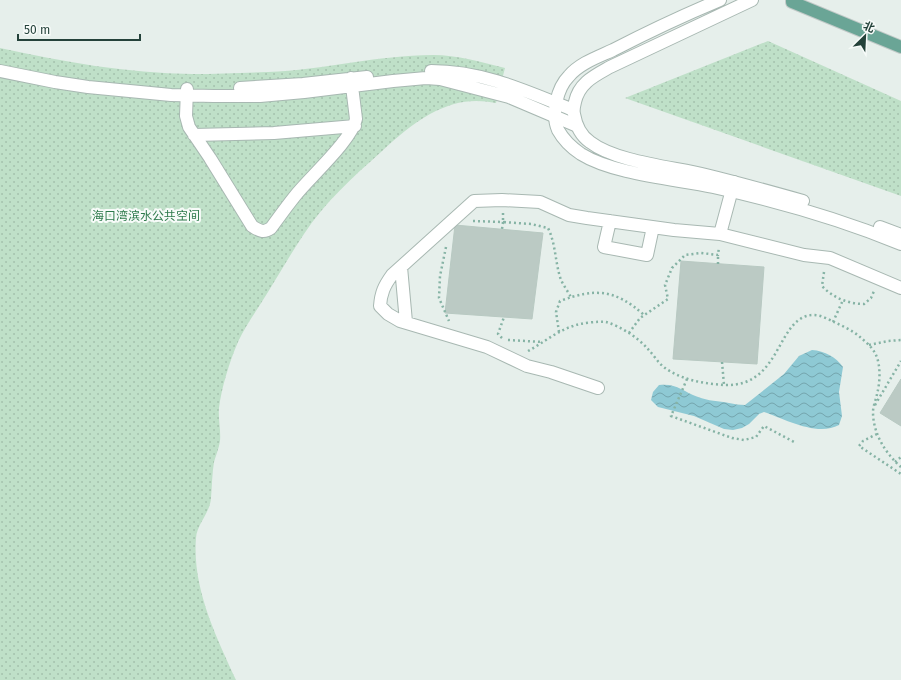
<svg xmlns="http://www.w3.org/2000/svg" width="901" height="680" font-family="'Fira Sans','Noto Sans SC',sans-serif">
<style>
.park{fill:url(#park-dots)}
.water{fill:url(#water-waves)}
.building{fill:#bbcac4;stroke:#b8c9c2}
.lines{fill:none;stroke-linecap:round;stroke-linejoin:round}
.minor-casing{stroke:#a8b8b2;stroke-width:14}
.tertiary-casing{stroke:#a8b8b2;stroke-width:14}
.primary-casing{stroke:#c2cac8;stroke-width:14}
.path{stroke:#86b3a5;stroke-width:2.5;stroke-dasharray:2 3;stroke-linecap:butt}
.minor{stroke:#fff;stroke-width:12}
.tertiary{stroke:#fff;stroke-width:12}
.primary{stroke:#6aa596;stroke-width:12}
.labels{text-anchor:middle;stroke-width:4;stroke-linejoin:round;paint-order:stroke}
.park-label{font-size:12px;fill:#2d7a4b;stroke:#f7fbf9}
</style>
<defs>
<pattern id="park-dots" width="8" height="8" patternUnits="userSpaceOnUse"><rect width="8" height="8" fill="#bfe0c8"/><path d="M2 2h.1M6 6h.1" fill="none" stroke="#a4c1ad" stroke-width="1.8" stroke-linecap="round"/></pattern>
<pattern id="water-waves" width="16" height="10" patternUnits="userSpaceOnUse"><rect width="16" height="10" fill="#8ec9d4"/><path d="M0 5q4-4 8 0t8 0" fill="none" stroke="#74a5ad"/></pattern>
</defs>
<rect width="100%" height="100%" fill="#e6efeb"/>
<path class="park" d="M 768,41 L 901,101 L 901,196 L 625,98 Z
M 0,48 C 63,62 127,73 192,74 C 217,74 243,73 268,72 C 323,70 378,55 433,55 C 457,55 481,62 505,68 L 496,103 C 472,98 452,102 430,114 C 412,124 396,138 381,152 C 353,177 325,202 304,234 C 291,253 280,273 268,292 C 258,309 246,324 238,342 C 230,360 221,389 219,408 C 218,419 221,430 220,441 C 219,448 216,455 214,462 C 212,474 212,486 211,498 C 210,513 197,524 196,538 C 192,588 216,636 236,680 L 0,680 Z"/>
<path class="water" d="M 812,350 C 825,351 836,357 843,367 L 839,392 L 842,416 L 839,425 C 817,437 785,419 764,412 L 759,414 L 749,424 L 742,428 L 733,430 L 724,429 L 694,416 L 658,407 L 651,400 L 653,392 L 659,385 C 677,383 682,391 698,397 C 708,401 719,401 729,403 C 735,404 739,405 745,405 L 784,374 L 799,356 Z"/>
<path class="building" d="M 455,225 L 543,233 L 532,319 L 445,313 Z
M 681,261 L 764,267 L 757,364 L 673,359 Z
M 901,379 L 901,426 L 880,413 Z"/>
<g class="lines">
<defs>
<path id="minor" d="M 0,71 L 55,82 L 88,87 L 171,95 L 214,96 L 260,96 L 304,92 L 393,81 L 426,78 L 440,79 L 509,97 L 575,125
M 431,71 C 483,71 526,91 573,110
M 240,88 L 303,84 L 367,77
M 187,89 L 186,116 L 189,127 L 210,158 L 252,226 C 259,231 264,233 271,228 C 279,217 287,206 295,196 C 310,177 352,140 356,119 L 351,78
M 194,135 L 274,133 L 355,126
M 610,221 L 604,247 L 647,255 L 653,227
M 720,234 L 734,182
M 401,267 L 406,322
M 598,388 L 551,372 L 527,366 L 487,347 L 400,321 L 388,314 L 380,306 C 381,293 384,286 392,275 L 474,201 L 502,200 L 540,202 L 569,215 L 587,218 L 674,230 L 720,234 L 804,255 L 830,258 L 901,288"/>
<path id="tertiary" d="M 720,0 C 684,15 648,32 613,50 C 598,57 580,63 569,76 C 557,88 551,114 558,130 C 563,139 572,148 581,154 C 613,174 675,179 713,187 C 777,201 840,219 901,244
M 752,0 L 610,67 C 594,76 579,83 575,102 C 574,106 573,110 574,114 C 576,126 580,135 590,142 C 616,162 673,167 706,175 C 739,183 771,192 803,201
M 880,227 L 901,235"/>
<path id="primary" d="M 792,0 L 792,2 L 901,47"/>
</defs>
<use href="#minor" class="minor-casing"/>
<use href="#tertiary" class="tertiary-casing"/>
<use href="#primary" class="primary-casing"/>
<path class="path" d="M 503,213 L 503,222 L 531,224 L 548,228 C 556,244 555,263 561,280 C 564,286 568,292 571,297
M 473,221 L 503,222 L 502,229
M 446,247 L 440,276 L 439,298 L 449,321
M 718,264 L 718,255
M 824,272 L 822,286 C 833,298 849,304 864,304 L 871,298 L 874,291
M 833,322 L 843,300
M 559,332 L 556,312 L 560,301 C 595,288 615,289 644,315
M 629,333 L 640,318 L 668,299 L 665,285 L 672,268 L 685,255 L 701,253 L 718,255 L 719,247
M 502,338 L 498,334 L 504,317
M 508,340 L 543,342
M 869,345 L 888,341 L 901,340
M 528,351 C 543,343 557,331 573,326 C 580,323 599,321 606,322 C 620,326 637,337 647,348 C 653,354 658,363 665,368 C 682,380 705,384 725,385 C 783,387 776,315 814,315 C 821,315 828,319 834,322 C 843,326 853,331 860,337 C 866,342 873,348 876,355 C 881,366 880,383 877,394 C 876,400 873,406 873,412 C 873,433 885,453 901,467
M 722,362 L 724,385
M 687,379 L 671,416 L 732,438 L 744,440 L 756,437 L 764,426 L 796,443
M 875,405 L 901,361
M 877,434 L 863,441 L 859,446 L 901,474
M 895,462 L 901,457"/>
<use href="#minor" class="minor"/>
<use href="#tertiary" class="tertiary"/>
<use href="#primary" class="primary"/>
</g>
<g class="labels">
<g class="park-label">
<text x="146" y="220">海口湾滨水公共空间</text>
</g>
</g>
<g transform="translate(865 36) rotate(24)" stroke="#f7fbf9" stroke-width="3" paint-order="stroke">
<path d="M0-3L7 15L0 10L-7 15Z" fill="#24423a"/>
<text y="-6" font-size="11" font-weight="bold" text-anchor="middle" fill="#24423a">北</text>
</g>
<path d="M18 34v6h122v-6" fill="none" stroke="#24423a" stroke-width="2"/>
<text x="24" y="34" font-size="12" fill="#24423a" stroke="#f7fbf9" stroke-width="3" paint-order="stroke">50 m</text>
</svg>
